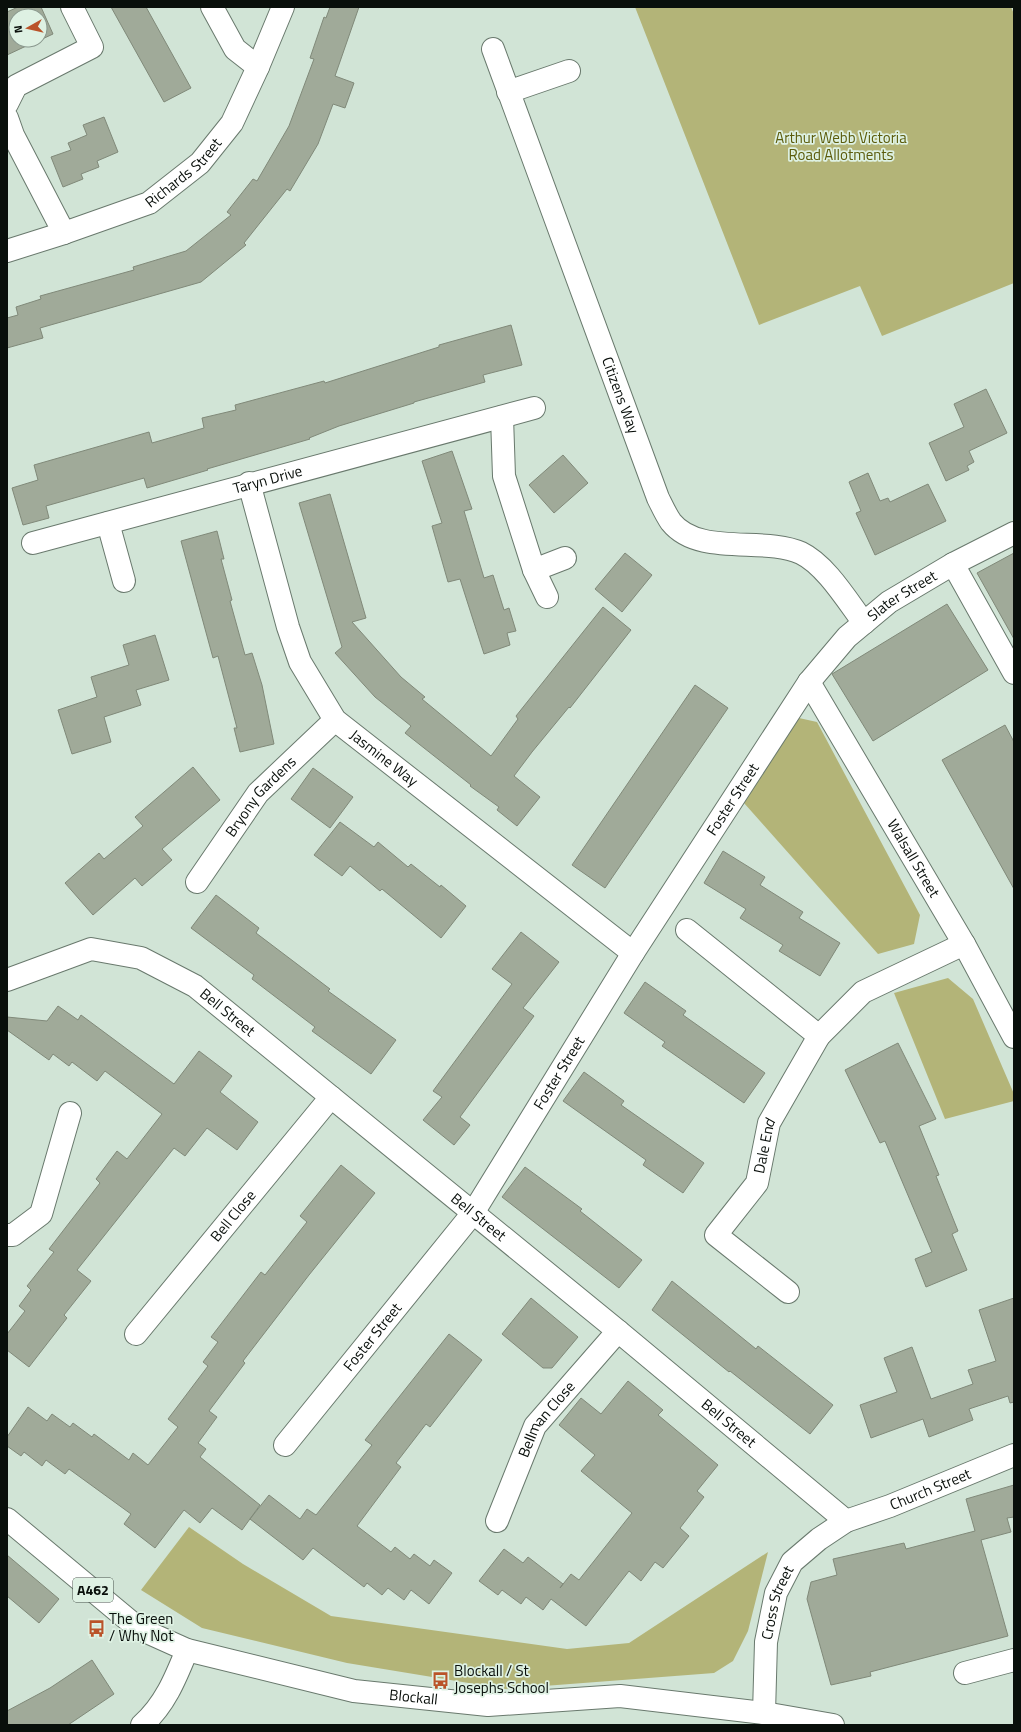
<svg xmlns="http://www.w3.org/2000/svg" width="1021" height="1732" font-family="'Titillium Web',sans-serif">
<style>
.green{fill:#b3b478}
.building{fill:#a0aa99;stroke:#808979}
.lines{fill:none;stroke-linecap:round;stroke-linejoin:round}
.minor-casing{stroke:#69796d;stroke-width:24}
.major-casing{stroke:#69796d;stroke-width:24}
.minor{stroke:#fff;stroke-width:22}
.major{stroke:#fff;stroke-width:22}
.labels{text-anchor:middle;stroke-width:3.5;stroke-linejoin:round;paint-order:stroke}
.shield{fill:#def1e3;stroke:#49534c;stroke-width:1}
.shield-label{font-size:14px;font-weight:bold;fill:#090f0b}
.park-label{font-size:15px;fill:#5b5b0b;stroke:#def1e3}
.street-label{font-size:15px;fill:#090f0b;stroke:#def1e3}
.poi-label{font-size:15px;fill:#090f0b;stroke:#def1e3;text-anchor:start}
</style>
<rect width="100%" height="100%" fill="#d1e4d6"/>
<path class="green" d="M 635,7 L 1011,7 L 1014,14 L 1014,283 L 882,336 L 860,286 L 759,325 Z
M 799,718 L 817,722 L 920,915 L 914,944 L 878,954 L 744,803 Z
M 948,978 L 973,999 L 1014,1094 L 1014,1101 L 945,1119 L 894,993 Z
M 189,1527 L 243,1564 L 331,1616 L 567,1649 L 629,1643 L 768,1552 L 748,1631 L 733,1661 L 714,1673 L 505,1689 L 347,1663 L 202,1628 L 141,1590 Z"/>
<path class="building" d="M 18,7 L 41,7 L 53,34 L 40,40 L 40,16 L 16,16 L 16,40 L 39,40 L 7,55 L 7,12 Z
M 111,7 L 146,7 L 191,88 L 164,102 Z
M 330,7 L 359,7 L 335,76 L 354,83 L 345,108 L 333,104 L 318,144 L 290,191 L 287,189 L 244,243 L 246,245 L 201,282 L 40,328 L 43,338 L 7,348 L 7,318 L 18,315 L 16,307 L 41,299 L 40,296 L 134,270 L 133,267 L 186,251 L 231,215 L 227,212 L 253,179 L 257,181 L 289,126 L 314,59 L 310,58 L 324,17 L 326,18 Z
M 104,117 L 118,152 L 97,161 L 99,167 L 81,174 L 83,179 L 63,187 L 51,157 L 71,150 L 68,143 L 87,135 L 83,125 Z
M 511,325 L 522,365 L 483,375 L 485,382 L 414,402 L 414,403 L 339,426 L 309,438 L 310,439 L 207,469 L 208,470 L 147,488 L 144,478 L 46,506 L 49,518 L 23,525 L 12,488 L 38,480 L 34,465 L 149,432 L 152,443 L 204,428 L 202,418 L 236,410 L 235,405 L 324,381 L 325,383 L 439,347 L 439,345 Z
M 986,389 L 1007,433 L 969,451 L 974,462 L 967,466 L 969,470 L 946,481 L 929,443 L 964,427 L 954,404 Z
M 452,451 L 472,509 L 464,511 L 484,578 L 493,575 L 504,610 L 509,608 L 516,631 L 507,633 L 510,645 L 484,654 L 460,579 L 448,582 L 432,526 L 442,523 L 422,461 Z
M 563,455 L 588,483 L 554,513 L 529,485 Z
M 868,473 L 880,501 L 888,498 L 890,502 L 928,484 L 946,521 L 875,555 L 856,513 L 861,511 L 849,482 Z
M 330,494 L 366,618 L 352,622 L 401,677 L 425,697 L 422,699 L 491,756 L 518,719 L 516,716 L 603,607 L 631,630 L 570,708 L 569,707 L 532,752 L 514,776 L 540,797 L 517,826 L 497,810 L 499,807 L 470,786 L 471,785 L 405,733 L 411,726 L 375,697 L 335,653 L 342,647 L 299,503 Z
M 217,531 L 224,559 L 221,559 L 232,600 L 230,601 L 245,655 L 252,653 L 262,685 L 274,744 L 240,752 L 234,728 L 237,728 L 218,656 L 213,658 L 181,541 Z
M 625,553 L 652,575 L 622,612 L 595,589 Z
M 1014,553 L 1014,639 L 977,573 Z
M 947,604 L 988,670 L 873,741 L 832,674 Z
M 155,635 L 169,680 L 136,690 L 141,705 L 104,717 L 111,742 L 72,754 L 58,710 L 97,697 L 91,677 L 129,665 L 123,645 Z
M 695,685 L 728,708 L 605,888 L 572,865 Z
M 1005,725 L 1014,742 L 1014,889 L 942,760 Z
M 193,767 L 220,800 L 162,849 L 172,860 L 142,886 L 135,878 L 93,915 L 65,883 L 99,853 L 104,859 L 143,826 L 135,817 Z
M 313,768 L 353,797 L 330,828 L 291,799 Z
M 340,822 L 374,847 L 378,842 L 408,867 L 411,864 L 440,887 L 441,885 L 466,906 L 441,938 L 382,889 L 380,891 L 350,866 L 342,876 L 314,855 Z
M 723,851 L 765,877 L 760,885 L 803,912 L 799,918 L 840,943 L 820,976 L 779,951 L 783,945 L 740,918 L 746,909 L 704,883 Z
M 216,895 L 259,928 L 256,933 L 330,989 L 328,991 L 396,1040 L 371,1074 L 312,1031 L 315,1027 L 252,979 L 254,975 L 191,928 Z
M 521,932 L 559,962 L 523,1008 L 534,1016 L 460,1117 L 470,1125 L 454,1145 L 423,1120 L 442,1097 L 433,1091 L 512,984 L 492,969 Z
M 645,982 L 686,1011 L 683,1015 L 765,1073 L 744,1103 L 662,1046 L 665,1042 L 624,1013 Z
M 58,1006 L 78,1020 L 81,1015 L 174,1084 L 199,1051 L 232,1076 L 220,1092 L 258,1122 L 237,1150 L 207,1128 L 185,1156 L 174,1148 L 77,1270 L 91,1281 L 64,1315 L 67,1318 L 29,1367 L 7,1350 L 7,1334 L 25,1311 L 19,1306 L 31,1290 L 27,1286 L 54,1252 L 49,1249 L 100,1183 L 96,1179 L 117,1151 L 127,1159 L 162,1114 L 105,1071 L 97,1081 L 72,1062 L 69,1066 L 53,1054 L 49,1060 L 7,1030 L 7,1017 L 47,1021 Z
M 898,1043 L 936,1119 L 919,1126 L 939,1175 L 936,1176 L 958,1231 L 952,1234 L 967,1270 L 926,1287 L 915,1259 L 932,1252 L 885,1141 L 880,1143 L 845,1070 Z
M 584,1072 L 624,1101 L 621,1105 L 704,1163 L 683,1193 L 643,1165 L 646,1160 L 563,1101 Z
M 341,1165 L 375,1193 L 309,1275 L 243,1361 L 245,1363 L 209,1411 L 217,1417 L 198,1443 L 206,1449 L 200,1457 L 260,1505 L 242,1530 L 212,1508 L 200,1523 L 184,1510 L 155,1548 L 124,1524 L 131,1514 L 69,1469 L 65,1474 L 46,1460 L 42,1466 L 24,1452 L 21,1456 L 7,1446 L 7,1437 L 28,1407 L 47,1421 L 52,1414 L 70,1427 L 73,1423 L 92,1437 L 94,1434 L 129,1460 L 133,1453 L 148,1465 L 178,1427 L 168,1419 L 208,1366 L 203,1362 L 218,1342 L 211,1337 L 261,1272 L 265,1275 L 307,1222 L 300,1216 Z
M 525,1167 L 582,1209 L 580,1211 L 642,1260 L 619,1288 L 502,1197 Z
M 672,1281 L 756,1349 L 758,1346 L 833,1405 L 810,1434 L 730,1371 L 729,1372 L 652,1310 Z
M 531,1298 L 578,1337 L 552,1368 L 543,1368 L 502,1334 Z
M 1014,1298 L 1014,1402 L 1010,1403 L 1008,1396 L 969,1409 L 973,1420 L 929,1437 L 923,1419 L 871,1438 L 860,1405 L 897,1392 L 884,1358 L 912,1347 L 931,1399 L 973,1384 L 968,1370 L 996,1361 L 979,1310 Z
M 449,1334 L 482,1360 L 430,1427 L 426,1424 L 396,1463 L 401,1467 L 357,1526 L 391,1552 L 395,1547 L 410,1559 L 414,1554 L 430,1566 L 434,1560 L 452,1573 L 429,1604 L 411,1590 L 404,1600 L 388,1588 L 382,1595 L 367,1583 L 364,1587 L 313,1548 L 303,1560 L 250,1519 L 269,1495 L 300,1519 L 307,1509 L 316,1515 L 372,1445 L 365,1440 Z
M 628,1381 L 663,1410 L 658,1415 L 718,1465 L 697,1491 L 704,1497 L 680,1528 L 689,1536 L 663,1568 L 655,1562 L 641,1581 L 629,1571 L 586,1626 L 551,1599 L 543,1610 L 526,1597 L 521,1604 L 502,1590 L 498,1595 L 479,1581 L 504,1549 L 523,1563 L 528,1557 L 563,1584 L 560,1588 L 571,1574 L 579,1580 L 632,1513 L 581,1471 L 595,1455 L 559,1425 L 581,1398 L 601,1414 Z
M 1014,1485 L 1014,1517 L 1007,1518 L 1011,1532 L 981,1540 L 1008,1636 L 870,1672 L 871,1676 L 831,1685 L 807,1599 L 811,1582 L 837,1575 L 833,1559 L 904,1543 L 906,1549 L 975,1531 L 966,1499 Z
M 7,1555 L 59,1599 L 39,1623 L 7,1596 Z
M 92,1660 L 114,1694 L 68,1725 L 7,1725 L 7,1711 L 50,1688 Z"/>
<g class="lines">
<defs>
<g id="minor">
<path d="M 212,7 L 235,49 L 258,67"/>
<path id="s1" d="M 493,49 L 658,498 C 662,506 666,515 671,522 C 699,557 764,536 801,553 C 826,565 848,602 864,623"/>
<path d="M 508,92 L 569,71"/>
<path d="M 7,104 L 16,86 L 92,47 L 72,7"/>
<path d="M 7,118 L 13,135 L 64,233"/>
<path id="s2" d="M 7,251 L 64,233 L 149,203 L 200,163 L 232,123 L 258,67 L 283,7"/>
<path d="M 502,417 L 504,476 L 534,570 L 547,597"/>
<path id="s3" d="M 249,483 L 288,627 L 300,662 L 335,720 L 633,953"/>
<path d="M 108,523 L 124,581"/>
<path id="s4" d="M 33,543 L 534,408"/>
<path d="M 953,564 L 1014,673"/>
<path d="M 534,570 L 565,558"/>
<path id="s5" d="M 809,682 L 964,944 L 1014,1037"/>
<path id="s6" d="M 197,882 L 258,793 L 335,720"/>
<path d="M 687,930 L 819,1036"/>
<path id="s7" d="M 7,980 L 91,949 L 141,958 L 195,986 L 618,1331 L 846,1521"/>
<path d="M 7,1235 L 13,1235 L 41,1214 L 70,1113"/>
<path id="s8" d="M 788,1292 L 716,1235 L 757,1183 L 769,1123 L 819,1036 L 863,992 L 964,944"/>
<path id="s9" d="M 136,1334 L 331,1097"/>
<path id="s10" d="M 285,1445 L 473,1213 L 633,953 L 809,682 L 847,637 L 889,602 L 953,564 L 1014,533"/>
<path id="s11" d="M 497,1521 L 535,1426 L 618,1331"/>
<path d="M 965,1673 L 1014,1660"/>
<path id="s12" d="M 764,1713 L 766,1642 L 776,1593 L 792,1562 L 819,1539 L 846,1521 L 890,1506 L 1014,1455"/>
<path d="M 142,1725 C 165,1705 176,1677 187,1650"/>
</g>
<g id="major">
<path id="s13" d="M 7,1519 L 138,1628 L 187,1650 L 354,1691 L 488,1705 L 620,1696 L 764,1713 L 833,1725"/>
</g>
</defs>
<use href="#minor" class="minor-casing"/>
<use href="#major" class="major-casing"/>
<use href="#minor" class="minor"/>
<use href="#major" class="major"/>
</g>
<defs>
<symbol id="bus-bare" viewBox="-9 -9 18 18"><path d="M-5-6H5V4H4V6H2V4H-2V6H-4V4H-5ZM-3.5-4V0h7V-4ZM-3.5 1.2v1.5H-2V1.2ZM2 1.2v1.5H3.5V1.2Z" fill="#ba5329" stroke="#def1e3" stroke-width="2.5" paint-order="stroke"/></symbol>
</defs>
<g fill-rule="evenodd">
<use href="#bus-bare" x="84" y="1616" width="25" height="25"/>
<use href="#bus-bare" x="428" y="1668" width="25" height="25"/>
</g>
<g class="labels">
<rect class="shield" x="73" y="1578" width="40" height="24" rx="3"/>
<g class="shield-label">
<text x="93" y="1595">A462</text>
</g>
<g class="park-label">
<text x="841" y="143">Arthur Webb Victoria<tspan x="841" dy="17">Road Allotments</tspan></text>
</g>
<g class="street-label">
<text dy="5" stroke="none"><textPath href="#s2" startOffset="196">Richards Street</textPath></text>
<text dy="5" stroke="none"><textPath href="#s1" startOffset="369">Citizens Way</textPath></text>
<text dy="5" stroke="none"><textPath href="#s4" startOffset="243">Taryn Drive</textPath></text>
<text dy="5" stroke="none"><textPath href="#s10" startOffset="1055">Slater Street</textPath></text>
<text dy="5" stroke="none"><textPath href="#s3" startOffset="316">Jasmine Way</textPath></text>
<text dy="5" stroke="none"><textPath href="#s6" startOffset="107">Bryony Gardens</textPath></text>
<text dy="5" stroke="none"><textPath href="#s10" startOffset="787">Foster Street</textPath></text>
<text dy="5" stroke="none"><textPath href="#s5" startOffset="205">Walsall Street</textPath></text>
<text dy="5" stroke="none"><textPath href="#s7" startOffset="243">Bell Street</textPath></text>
<text dy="5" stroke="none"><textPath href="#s10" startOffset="463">Foster Street</textPath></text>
<text dy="5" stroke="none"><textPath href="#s8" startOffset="196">Dale End</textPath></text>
<text dy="5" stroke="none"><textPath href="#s9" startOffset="153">Bell Close</textPath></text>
<text dy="5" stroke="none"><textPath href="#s7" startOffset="567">Bell Street</textPath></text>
<text dy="5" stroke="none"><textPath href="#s10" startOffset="139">Foster Street</textPath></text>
<text dy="5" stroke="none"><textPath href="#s11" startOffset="114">Bellman Close</textPath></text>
<text dy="5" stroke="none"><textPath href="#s7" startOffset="891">Bell Street</textPath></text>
<text dy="5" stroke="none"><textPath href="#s12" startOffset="314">Church Street</textPath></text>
<text dy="5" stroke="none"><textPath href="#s12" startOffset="112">Cross Street</textPath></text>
<text dy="5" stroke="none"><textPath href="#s13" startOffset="456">Blockall</textPath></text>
</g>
<g class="poi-label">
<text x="109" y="1624">The Green<tspan x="109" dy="17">/ Why Not</tspan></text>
<text x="454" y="1676">Blockall / St<tspan x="454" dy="17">Josephs School</tspan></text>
</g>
</g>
<rect width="1021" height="1732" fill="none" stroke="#090f0b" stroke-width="16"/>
<g transform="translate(28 28) rotate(262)"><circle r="19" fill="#def1e3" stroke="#89978d"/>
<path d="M0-3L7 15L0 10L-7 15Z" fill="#ba5329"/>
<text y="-6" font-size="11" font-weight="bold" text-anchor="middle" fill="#090f0b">N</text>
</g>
</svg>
